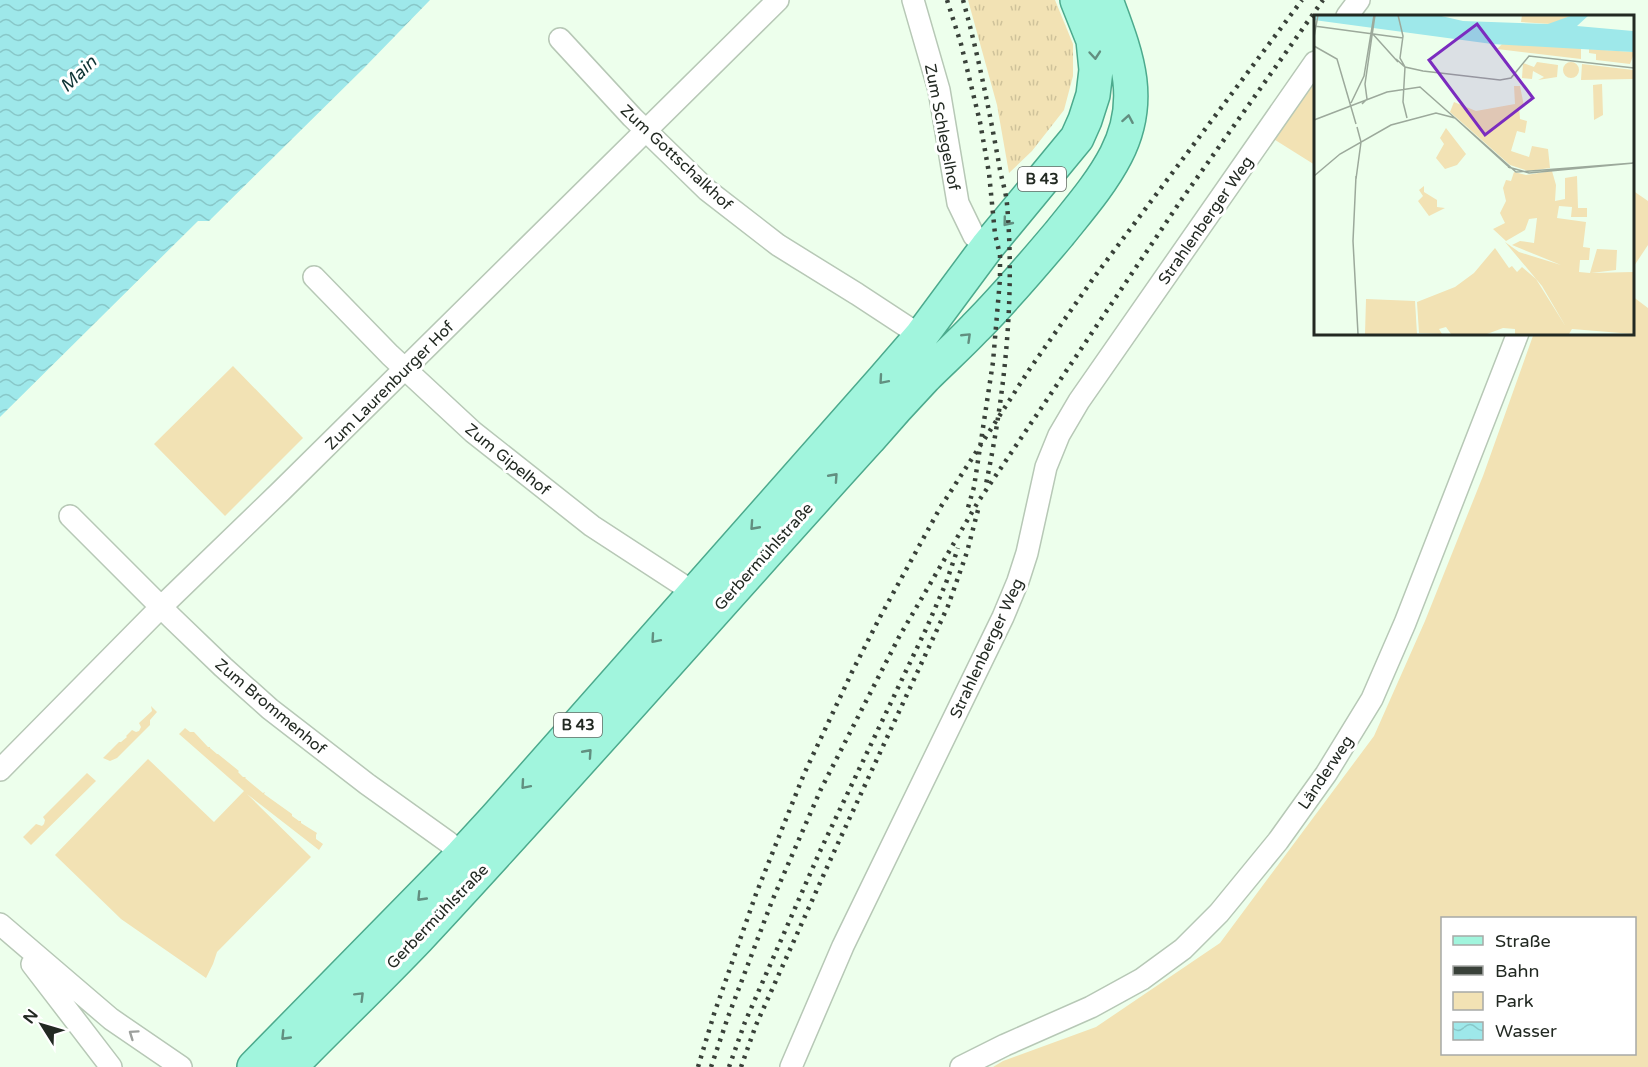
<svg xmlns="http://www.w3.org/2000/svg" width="1648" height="1067" font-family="'Varela Round',sans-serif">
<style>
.grass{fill:url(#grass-tufts)}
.green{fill:#f2e2b4;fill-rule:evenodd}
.water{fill:url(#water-waves)}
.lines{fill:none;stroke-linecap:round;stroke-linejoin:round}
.minor-casing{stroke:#b7c8b6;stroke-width:24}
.primary-casing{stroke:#4caa8d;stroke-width:36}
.minor{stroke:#fff;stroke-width:21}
.primary{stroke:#a1f5dd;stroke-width:33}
.rail{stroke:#394139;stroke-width:4.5;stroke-dasharray:3 6;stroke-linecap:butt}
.oneway{stroke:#628f80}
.oneway2{stroke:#9c9f9c}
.labels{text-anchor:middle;stroke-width:6;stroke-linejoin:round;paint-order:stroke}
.shield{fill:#fff;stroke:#646964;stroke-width:1.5}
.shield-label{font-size:15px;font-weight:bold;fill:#222922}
.street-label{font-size:16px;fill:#222922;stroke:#fff}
.water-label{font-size:18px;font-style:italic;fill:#0e3334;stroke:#fff}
.inset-road{fill:none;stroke:#9ca99b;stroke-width:1.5}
.view{fill:#7b2cbf;fill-opacity:0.15;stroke:#7b2cbf;stroke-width:3}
.inset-edge{fill:none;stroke:#222922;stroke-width:3}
</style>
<defs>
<pattern id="grass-tufts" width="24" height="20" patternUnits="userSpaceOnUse" patternTransform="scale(1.5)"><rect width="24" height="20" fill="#f2e2b4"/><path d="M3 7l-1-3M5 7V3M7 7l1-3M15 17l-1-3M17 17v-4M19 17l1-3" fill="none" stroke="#cfc29a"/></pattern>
<pattern id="water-waves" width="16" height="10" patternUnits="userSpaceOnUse" patternTransform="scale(1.5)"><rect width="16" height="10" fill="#9ee8ea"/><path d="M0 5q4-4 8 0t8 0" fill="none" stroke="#88c7c8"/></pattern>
</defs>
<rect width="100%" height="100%" fill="#edffec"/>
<path class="grass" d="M 968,0 L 1055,0 L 1073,44 L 1073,76 L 1064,110 L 1032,151 L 1009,173 L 997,105 Z"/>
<path class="green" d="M 1315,76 L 1315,165 L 1272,138 Z
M 1632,190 L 1648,201 L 1648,245 L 1632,269 Z
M 1632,296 L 1648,308 L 1648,1067 L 993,1067 L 1003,1061 L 1096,1027 L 1220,943 L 1374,736 L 1425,621 L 1483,476 L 1534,333 L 1632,333 ZM 1442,918 L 1634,918 L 1634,1054 L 1442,1054 Z
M 233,366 L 303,438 L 225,516 L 154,444 Z
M 151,706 L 157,712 L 150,720 L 150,725 L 117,758 L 110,761 L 103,758 L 119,742 L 121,742 L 127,737 L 126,736 L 132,730 L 136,732 L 139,731 L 141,727 L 139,723 L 152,711 Z
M 185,728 L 190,732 L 194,732 L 208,747 L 210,747 L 210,748 L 217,754 L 218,754 L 239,771 L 238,772 L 243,777 L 246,777 L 245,778 L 263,793 L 265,792 L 264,794 L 292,814 L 292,816 L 299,821 L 301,821 L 301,823 L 317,833 L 316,835 L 316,839 L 323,844 L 319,850 L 247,794 L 311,857 L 217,952 L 213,964 L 206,978 L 121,919 L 55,855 L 148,759 L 214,822 L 244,791 L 179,734 Z
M 87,773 L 96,781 L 31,845 L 23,837 L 36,824 L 42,826 L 44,824 L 45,820 L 43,817 Z"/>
<path class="water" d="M 0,0 L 430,0 L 363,69 L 209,221 L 198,221 L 0,417 Z"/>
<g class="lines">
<defs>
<path id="minor" d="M 913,0 L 939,90 L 958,203 L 974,236 L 987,247
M 1347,16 L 1359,0
M 560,39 L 632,117 L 707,190 L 778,245 L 857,294 L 921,336 L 924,347
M 314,277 L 390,355 L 473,432 L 592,526 L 681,584 L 693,595 L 696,605
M 70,516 L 172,618 L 223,667 L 270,709 L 367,784 L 448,842 L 462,855 L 465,867
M 0,770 L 161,607 L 281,491 L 778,0
M 0,924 L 111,1019 L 181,1067
M 32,964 L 111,1067
M 791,1067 L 843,946 L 1003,617 L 1018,581 L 1027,553 L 1046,467 L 1059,435 L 1079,401 L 1315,62
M 961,1067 L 1005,1045 L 1091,1007 L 1142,979 L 1183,949 L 1219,913 L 1278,841 L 1326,774 L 1372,699 L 1405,623 L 1518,333"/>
<path id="primary" d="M 254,1067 L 462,855 L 496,818 L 883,380 L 921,336 L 987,247 L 1077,138 L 1085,120 L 1093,95 L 1096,70 L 1093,40 L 1077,0
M 290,1067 C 332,1024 376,982 418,938 C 571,774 718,605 869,439 C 887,418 906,397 925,377 C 942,360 959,345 975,328 C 1005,298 1032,266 1059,234 C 1079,209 1101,184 1116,155 C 1145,99 1126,54 1106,0"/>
</defs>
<use href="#minor" class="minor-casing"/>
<use href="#primary" class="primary-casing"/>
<use href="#minor" class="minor"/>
<use href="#primary" class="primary"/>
<path class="rail" d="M 947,0 L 961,44 L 980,122 L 989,173 L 995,234 L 1000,255 L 1000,279 L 993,362 L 974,487 L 967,511
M 963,0 C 978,54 989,109 999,164 C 1001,178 1006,191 1007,204 C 1015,297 1005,393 986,484
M 698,1067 L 714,1014 L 756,894 L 804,774 L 852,672 L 880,617 L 940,508 L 1029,370 L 1095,276 L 1302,0
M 711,1067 L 728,1017 L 772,901 L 821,789 L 899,637 L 978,502 L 1182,199 L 1323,0
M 729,1067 L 745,1022 L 821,849 L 927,627 L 946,583 L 958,548
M 741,1067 L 756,1025 L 833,854 L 948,606 L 967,552 L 978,510"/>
</g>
<defs><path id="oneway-chevron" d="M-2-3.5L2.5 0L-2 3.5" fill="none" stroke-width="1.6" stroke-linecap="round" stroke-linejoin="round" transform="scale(1.5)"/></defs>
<g class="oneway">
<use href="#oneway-chevron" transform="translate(1095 55) rotate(85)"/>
<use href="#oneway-chevron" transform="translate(1128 119) rotate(-80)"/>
<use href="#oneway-chevron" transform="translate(1007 222) rotate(129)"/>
<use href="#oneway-chevron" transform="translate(967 337) rotate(-44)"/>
<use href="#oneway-chevron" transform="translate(883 380) rotate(131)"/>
<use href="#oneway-chevron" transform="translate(834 477) rotate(-48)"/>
<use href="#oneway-chevron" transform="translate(754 526) rotate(132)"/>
<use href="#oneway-chevron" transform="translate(655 639) rotate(131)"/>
<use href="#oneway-chevron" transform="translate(588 753) rotate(-48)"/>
<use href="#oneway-chevron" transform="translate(525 785) rotate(131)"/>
<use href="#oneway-chevron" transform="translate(421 897) rotate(134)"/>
<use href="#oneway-chevron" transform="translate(360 996) rotate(-45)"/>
<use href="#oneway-chevron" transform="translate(285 1036) rotate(134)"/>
</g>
<use class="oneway2" href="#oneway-chevron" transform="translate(133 1034) rotate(-145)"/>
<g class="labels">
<g class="shield">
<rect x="1018" y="167" width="48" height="24" rx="4.5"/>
<rect x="554" y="713" width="48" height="24" rx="4.5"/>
</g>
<g class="shield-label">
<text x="1042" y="184">B 43</text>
<text x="578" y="730">B 43</text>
</g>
<g class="street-label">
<text transform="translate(943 127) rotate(79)" y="6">Zum Schlegelhof</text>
<text transform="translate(677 157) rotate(43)" y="6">Zum Gottschalkhof</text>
<text transform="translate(1205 220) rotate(-55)" y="6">Strahlenberger Weg</text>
<text transform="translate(389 385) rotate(-45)" y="6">Zum Laurenburger Hof</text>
<text transform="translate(508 459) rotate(39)" y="6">Zum Gipelhof</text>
<text transform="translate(763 556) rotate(-48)" y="6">Gerbermühlstraße</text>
<text transform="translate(986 648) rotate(-65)" y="6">Strahlenberger Weg</text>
<text transform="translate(271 706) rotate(40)" y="6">Zum Brommenhof</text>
<text transform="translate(1325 772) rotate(-56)" y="6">Länderweg</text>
<text transform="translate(437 916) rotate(-46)" y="6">Gerbermühlstraße</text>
</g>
<g class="water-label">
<text transform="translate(78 74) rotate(-44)" y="6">Main</text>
</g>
</g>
<g transform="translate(1314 15)">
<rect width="320" height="320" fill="#edffec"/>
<path d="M 288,69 L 289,100 L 280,105 L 279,70 Z" fill="#f2e2b4"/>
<path d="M 52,284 L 101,286 L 103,319 L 51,319 Z" fill="#f2e2b4"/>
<path d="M 208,0 L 257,0 L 257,1 L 237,9 L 207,7 ZM 189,28 L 267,33 L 267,44 L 183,34 ZM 275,34 L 319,37 L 319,41 L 316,49 L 282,45 L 282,39 L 275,38 ZM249 55a8 8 0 1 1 16 0a8 8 0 1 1-16 0ZM 223,47 L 244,50 L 243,62 L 224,65 L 230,62 L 219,56 L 218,64 L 208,63 L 209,48 L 220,52 ZM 268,49 L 319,55 L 319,64 L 267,65 ZM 200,71 L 206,71 L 209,86 L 210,92 L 205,92 L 206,104 L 213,106 L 211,118 L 203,116 L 197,136 L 215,142 L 218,131 L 234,134 L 236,153 L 214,156 L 196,150 L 136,97 L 140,87 L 162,96 L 201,89 ZM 132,113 L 152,139 L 143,150 L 131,154 L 122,143 L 130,129 L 126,123 ZM 238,156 L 242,170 L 241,186 L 251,184 L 251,163 L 263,161 L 264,193 L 273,193 L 273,202 L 257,202 L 258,192 L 245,191 L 243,203 L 272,207 L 269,232 L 276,233 L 275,245 L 266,245 L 265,257 L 276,258 L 283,234 L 303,235 L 302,255 L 277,258 L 319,257 L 319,319 L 258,314 L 255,319 L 201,319 L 201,314 L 189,313 L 173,319 L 137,319 L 132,312 L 125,314 L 128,319 L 105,318 L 103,287 L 141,272 L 160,258 L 181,233 L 195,253 L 198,251 L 203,257 L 208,252 L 222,264 L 252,312 L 228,271 L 191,227 L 205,237 L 247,250 L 198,230 L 206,226 L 220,228 L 223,203 L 215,204 L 211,215 L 192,226 L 179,214 L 191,208 L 186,198 L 192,186 L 189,173 L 192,165 L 197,166 L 200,157 L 212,160 ZM 110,171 L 110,177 L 123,185 L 123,192 L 131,193 L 115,201 L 104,186 L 109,181 L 105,175 Z" fill="#f2e2b4"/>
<path d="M 0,0 L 123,0 L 149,6 L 234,9 L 259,0 L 275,0 L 263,11 L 319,16 L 319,37 L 178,29 L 0,5 Z" fill="#9ee8ea"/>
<path class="inset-road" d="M 84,0 L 89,21 L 86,43 L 91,52 L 89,87 L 93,103M 0,11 L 89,23M 57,17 L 84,47M 0,22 L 4,0M 0,31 L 23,44 L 42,109M 82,44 L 91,52 L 109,56 L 186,65 L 197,63 L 215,41 L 320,53M 37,88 L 50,61 L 60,0M 48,89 L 53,84 L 51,69 L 61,0M 0,105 L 73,77 L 106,72 L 202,157 L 320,148M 194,152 L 215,158 L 320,148M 0,161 L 26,139 L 77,110 L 122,98 L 141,103 L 196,153M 42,161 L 39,226 L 44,319M 42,164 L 47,127 L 43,112"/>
<path class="view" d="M 163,9 L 219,83 L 171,120 L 115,45 Z"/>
<rect width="320" height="320" class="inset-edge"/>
</g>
<rect x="1441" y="917" width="195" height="138" fill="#ffffff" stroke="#a7a9a7" stroke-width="1.5"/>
<rect x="1453" y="936" width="30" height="9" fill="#a1f5dd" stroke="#a7a9a7" stroke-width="1.5"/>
<text x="1495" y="947" font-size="18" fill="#222922">Straße</text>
<rect x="1453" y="966" width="30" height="9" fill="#394139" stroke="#a7a9a7" stroke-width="1.5"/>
<text x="1495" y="977" font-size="18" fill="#222922">Bahn</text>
<rect x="1453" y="992" width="30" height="18" fill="#f2e2b4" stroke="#a7a9a7" stroke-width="1.5"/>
<text x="1495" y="1007" font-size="18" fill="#222922">Park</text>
<rect x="1453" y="1022" width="30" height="18" fill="url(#water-waves)" stroke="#a7a9a7" stroke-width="1.5"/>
<text x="1495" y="1037" font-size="18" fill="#222922">Wasser</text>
<g transform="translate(42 1025) rotate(307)" stroke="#ffffff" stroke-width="4.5" paint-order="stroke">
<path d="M0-4.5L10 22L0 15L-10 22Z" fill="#222922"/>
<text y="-9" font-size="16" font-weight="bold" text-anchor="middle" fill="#222922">N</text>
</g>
</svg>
